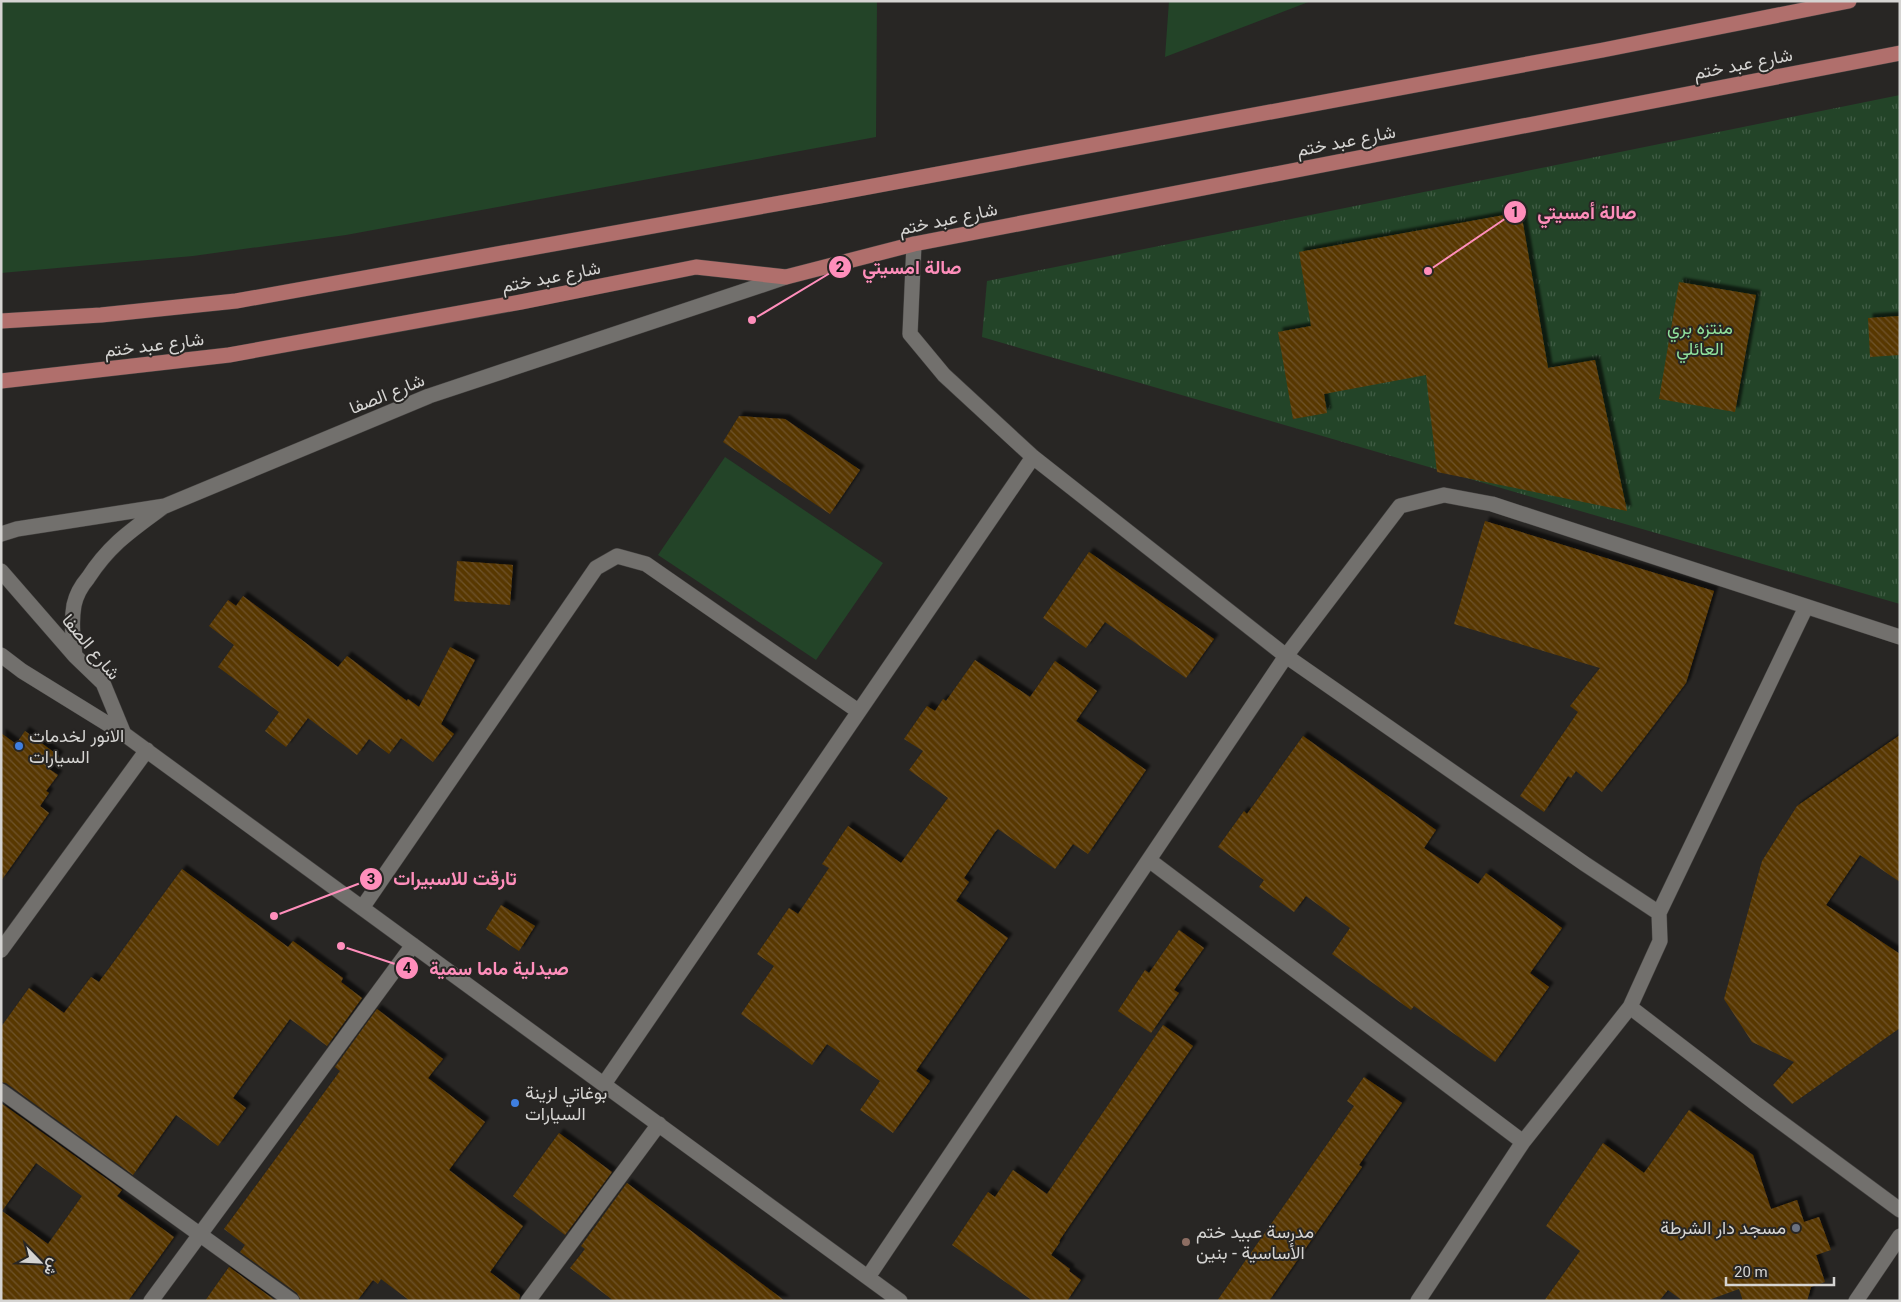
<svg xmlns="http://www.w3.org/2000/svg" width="1901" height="1302" font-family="Roboto,Vazirmatn,sans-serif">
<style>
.grass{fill:url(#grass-tufts)}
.garden{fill:#234428}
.building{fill:url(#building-back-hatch);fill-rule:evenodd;filter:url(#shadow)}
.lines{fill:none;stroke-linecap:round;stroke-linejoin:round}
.minor-casing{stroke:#444240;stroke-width:16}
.major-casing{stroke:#444240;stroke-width:16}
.minor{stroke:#72706d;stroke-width:15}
.major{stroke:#b06f6c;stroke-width:15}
.shop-dot{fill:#3f7fe0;stroke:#282624;stroke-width:2}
.worship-dot{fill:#6b7280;stroke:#282624;stroke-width:2}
.education-dot{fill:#8d6e63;stroke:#282624;stroke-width:2}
.labels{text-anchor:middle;stroke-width:4;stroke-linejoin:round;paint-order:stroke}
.street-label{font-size:18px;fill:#d5d4d2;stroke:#282624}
.park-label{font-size:18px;fill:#90e19c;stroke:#282624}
.poi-label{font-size:18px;fill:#d5d4d2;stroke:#282624;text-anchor:start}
.leader{fill:none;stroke:#ff8ebb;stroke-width:2}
.callout-dot{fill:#ff8ebb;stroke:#282624;stroke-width:2}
.mark-label{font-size:15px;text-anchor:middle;font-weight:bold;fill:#111}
.callout-label{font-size:19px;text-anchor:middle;font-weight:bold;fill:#ff8ebb;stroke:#282624;stroke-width:4;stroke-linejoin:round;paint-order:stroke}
</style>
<defs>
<pattern id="grass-tufts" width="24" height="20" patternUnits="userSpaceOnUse" patternTransform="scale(1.25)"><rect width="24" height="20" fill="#234428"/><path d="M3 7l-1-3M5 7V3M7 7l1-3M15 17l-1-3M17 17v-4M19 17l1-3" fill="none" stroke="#425e46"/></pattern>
<pattern id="building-back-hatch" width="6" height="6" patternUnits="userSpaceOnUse" patternTransform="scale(1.25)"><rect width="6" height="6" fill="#583805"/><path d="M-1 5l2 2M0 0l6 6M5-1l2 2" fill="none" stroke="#6f5429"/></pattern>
<filter id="shadow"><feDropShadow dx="4.5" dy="-4.5" stdDeviation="1" flood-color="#0009"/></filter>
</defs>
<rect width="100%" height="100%" fill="#282624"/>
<path class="grass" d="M 1900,95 L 1900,604 L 982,337 L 987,281 Z"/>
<path class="garden" d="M 1,1 L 877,1 L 876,137 L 346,235 L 193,256 L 1,273 Z
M 1169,1 L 1311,1 L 1165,57 Z
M 725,457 L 883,563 L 816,660 L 658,555 Z"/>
<path class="building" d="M 1521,212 L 1548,368 L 1595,360 L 1627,511 L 1437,472 L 1426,375 L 1324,394 L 1327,413 L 1293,419 L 1278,332 L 1311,326 L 1299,252 Z
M 1679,282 L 1756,295 L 1735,412 L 1659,399 Z
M 1900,316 L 1900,355 L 1870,357 L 1868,318 Z
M 739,416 L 785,419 L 860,470 L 830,514 L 723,442 Z
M 1485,521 L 1714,591 L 1686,683 L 1641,742 L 1602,792 L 1576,771 L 1571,778 L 1568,776 L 1544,812 L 1520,796 L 1578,712 L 1570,706 L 1600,668 L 1454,624 Z
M 1089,552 L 1214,639 L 1186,678 L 1105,622 L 1086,648 L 1043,618 Z
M 457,561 L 513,565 L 510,605 L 454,601 Z
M 243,596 L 338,667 L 347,656 L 407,701 L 408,699 L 419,707 L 450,647 L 475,660 L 441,724 L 454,734 L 433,762 L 401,738 L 389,754 L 369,739 L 357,755 L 308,718 L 286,747 L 265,731 L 279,712 L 218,667 L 234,645 L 209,626 L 228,600 L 236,606 Z
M 975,660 L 1030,697 L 1055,661 L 1097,691 L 1076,721 L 1146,770 L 1088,854 L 1073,844 L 1055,869 L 998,829 L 995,832 L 964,878 L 969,882 L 956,901 L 1008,938 L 916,1071 L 930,1081 L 893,1133 L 860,1110 L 880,1081 L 827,1044 L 812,1065 L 741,1014 L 774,966 L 757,954 L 789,908 L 798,914 L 829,868 L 822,864 L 848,826 L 901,863 L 948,798 L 909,770 L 923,751 L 904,739 L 927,706 L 935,711 L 943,699 L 946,701 Z
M 25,731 L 59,756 L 49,769 L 58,775 L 46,791 L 49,793 L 40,806 L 49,813 L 1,881 L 1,733 L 16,744 Z
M 1900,735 L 1900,882 L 1860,855 L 1826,905 L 1900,954 L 1900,1028 L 1792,1104 L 1773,1085 L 1794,1062 L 1752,1042 L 1724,999 L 1762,861 L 1797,806 Z
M 1303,736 L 1436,830 L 1424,848 L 1478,884 L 1486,873 L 1562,928 L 1530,973 L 1549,987 L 1495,1062 L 1414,1006 L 1411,1010 L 1332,954 L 1350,928 L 1306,896 L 1294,912 L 1259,887 L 1264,880 L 1218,847 L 1244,811 L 1247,814 Z
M 182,869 L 288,947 L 293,941 L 343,978 L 341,982 L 362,998 L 327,1046 L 290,1019 L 233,1098 L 246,1108 L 218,1146 L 176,1115 L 133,1175 L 6,1083 L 1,1082 L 1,1027 L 29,988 L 64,1013 L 91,977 L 99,982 Z
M 501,905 L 535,926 L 519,951 L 486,929 Z
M 1179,930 L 1204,948 L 1174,990 L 1179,993 L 1151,1033 L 1118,1011 L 1145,970 L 1149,973 Z
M 377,1009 L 443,1059 L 428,1078 L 485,1122 L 449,1170 L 523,1226 L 490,1272 L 520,1295 L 519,1301 L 410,1301 L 381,1279 L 378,1284 L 373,1280 L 357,1301 L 301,1301 L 297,1293 L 240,1252 L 245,1245 L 224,1229 L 340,1071 L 335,1067 Z
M 1163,1025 L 1193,1046 L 1059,1241 L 1060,1242 L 1051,1255 L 1070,1269 L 1069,1271 L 1081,1280 L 1067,1301 L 1033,1301 L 952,1245 L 988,1192 L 995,1197 L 1013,1170 L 1047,1194 Z
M 1364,1077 L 1402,1103 L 1359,1165 L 1362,1167 L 1269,1301 L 1217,1301 L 1354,1106 L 1347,1101 Z
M 1,1103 L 122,1190 L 117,1196 L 174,1237 L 128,1301 L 1,1301 ZM 36,1163 L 82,1196 L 48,1244 L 2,1211 Z
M 1689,1110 L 1753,1155 L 1771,1209 L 1797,1200 L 1804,1222 L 1819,1217 L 1831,1250 L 1816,1255 L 1825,1282 L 1811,1287 L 1807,1301 L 1743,1301 L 1739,1289 L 1706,1301 L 1683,1301 L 1668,1290 L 1659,1301 L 1544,1301 L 1580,1251 L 1546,1226 L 1603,1143 L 1644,1173 Z
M 559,1133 L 612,1172 L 565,1235 L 513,1196 Z
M 627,1183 L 631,1186 L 785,1301 L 614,1301 L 570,1268 L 585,1249 L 581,1246 Z
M 229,1267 L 276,1301 L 205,1301 Z"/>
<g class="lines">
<defs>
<path id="minor" d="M 914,244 L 910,334 L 944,375 L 1033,457 L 1286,656 L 1585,864 L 1659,913
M 1,534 L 17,529 L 165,506 L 429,396 L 786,277
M 1,571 L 75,656 L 103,683 L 124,734
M 1,655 L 22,671 L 124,734 L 900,1301
M 75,656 C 73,639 71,622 74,605 C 76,596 82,585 88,578 C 110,544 132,530 163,507
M 1149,860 L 1523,1142
M 362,908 L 596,568 L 617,556 L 646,564 L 858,711
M 1,950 L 147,750
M 1630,1007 L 1755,1103 L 1900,1210
M 604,1084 L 1033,457
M 1,1091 L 292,1301
M 868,1277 L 1286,656 L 1400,506 L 1444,495 L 1492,504 L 1900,637
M 151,1301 L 413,945
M 528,1301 L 659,1124
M 1418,1301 L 1523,1142 L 1630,1007 L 1660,941 L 1659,913 L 1806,607
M 1856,1301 L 1900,1236"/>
<path id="major" d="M 1,321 L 101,315 L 236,301 L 820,196 L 1603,50 L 1849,1
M 1,381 L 229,355 L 521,302 L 696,267 L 786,277 L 914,244 L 1900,53"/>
</defs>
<use href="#minor" class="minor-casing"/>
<use href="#major" class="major-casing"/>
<use href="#minor" class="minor"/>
<use href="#major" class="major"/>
</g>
<g class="shop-dot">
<circle cx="19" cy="746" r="5"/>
<circle cx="515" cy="1103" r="5"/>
</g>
<circle class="worship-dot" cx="1796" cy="1228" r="5"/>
<circle class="education-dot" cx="1186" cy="1242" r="5"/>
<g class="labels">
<g class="street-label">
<text transform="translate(1743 64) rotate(-11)" y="6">شارع عبد ختم</text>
<text transform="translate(1346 141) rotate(-11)" y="6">شارع عبد ختم</text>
<text transform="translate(948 219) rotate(-12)" y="6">شارع عبد ختم</text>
<text transform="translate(551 277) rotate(-11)" y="6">شارع عبد ختم</text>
<text transform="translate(154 345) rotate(-7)" y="6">شارع عبد ختم</text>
<text transform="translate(387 394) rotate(-22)" y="6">شارع الصفا</text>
<text transform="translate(91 647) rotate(50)" y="6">شارع الصفا</text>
</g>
<g class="park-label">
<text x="1700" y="334">منتزه بري<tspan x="1700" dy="21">العائلي</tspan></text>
</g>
<g class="poi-label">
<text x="29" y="742">الانور لخدمات<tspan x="29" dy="21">السيارات</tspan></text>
<text x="525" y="1099">بوغاتي لزينة<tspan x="525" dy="21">السيارات</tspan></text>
<text x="1786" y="1234" text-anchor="end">مسجد دار الشرطة</text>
<text x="1196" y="1238">مدرسة عبيد ختم<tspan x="1196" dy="21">الأساسية - بنين</tspan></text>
</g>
</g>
<path class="leader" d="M1428 271L1515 212M752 320L840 267M274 916L371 879M341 946L407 968"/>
<g class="callout-dot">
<circle cx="1428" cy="271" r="5"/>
<circle cx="752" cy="320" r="5"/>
<circle cx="274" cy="916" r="5"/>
<circle cx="341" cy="946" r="5"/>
<circle cx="1515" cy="212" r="12"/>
<circle cx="840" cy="267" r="12"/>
<circle cx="371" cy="879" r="12"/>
<circle cx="407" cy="968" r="12"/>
</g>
<g class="mark-label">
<text x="1515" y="217">1</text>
<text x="840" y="272">2</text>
<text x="371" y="884">3</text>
<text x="407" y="973">4</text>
</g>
<g class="callout-label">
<text x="1587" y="219">صالة أمسيتي</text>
<text x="912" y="274">صالة امسيتي</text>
<text x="455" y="885">تارقت للاسبيرات</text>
<text x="499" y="975">صيدلية ماما سمية</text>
</g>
<rect width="1901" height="1302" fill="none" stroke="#d5d4d2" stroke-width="5"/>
<g transform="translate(40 1262) rotate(114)" stroke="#282624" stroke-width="4" paint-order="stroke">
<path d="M0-4L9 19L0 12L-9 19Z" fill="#d5d4d2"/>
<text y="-8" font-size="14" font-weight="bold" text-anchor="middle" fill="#d5d4d2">ش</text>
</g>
<path d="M1726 1277v8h108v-8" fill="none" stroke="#d5d4d2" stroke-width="2.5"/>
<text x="1734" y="1277" font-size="15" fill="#d5d4d2" stroke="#282624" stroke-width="4" paint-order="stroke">20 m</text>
</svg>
